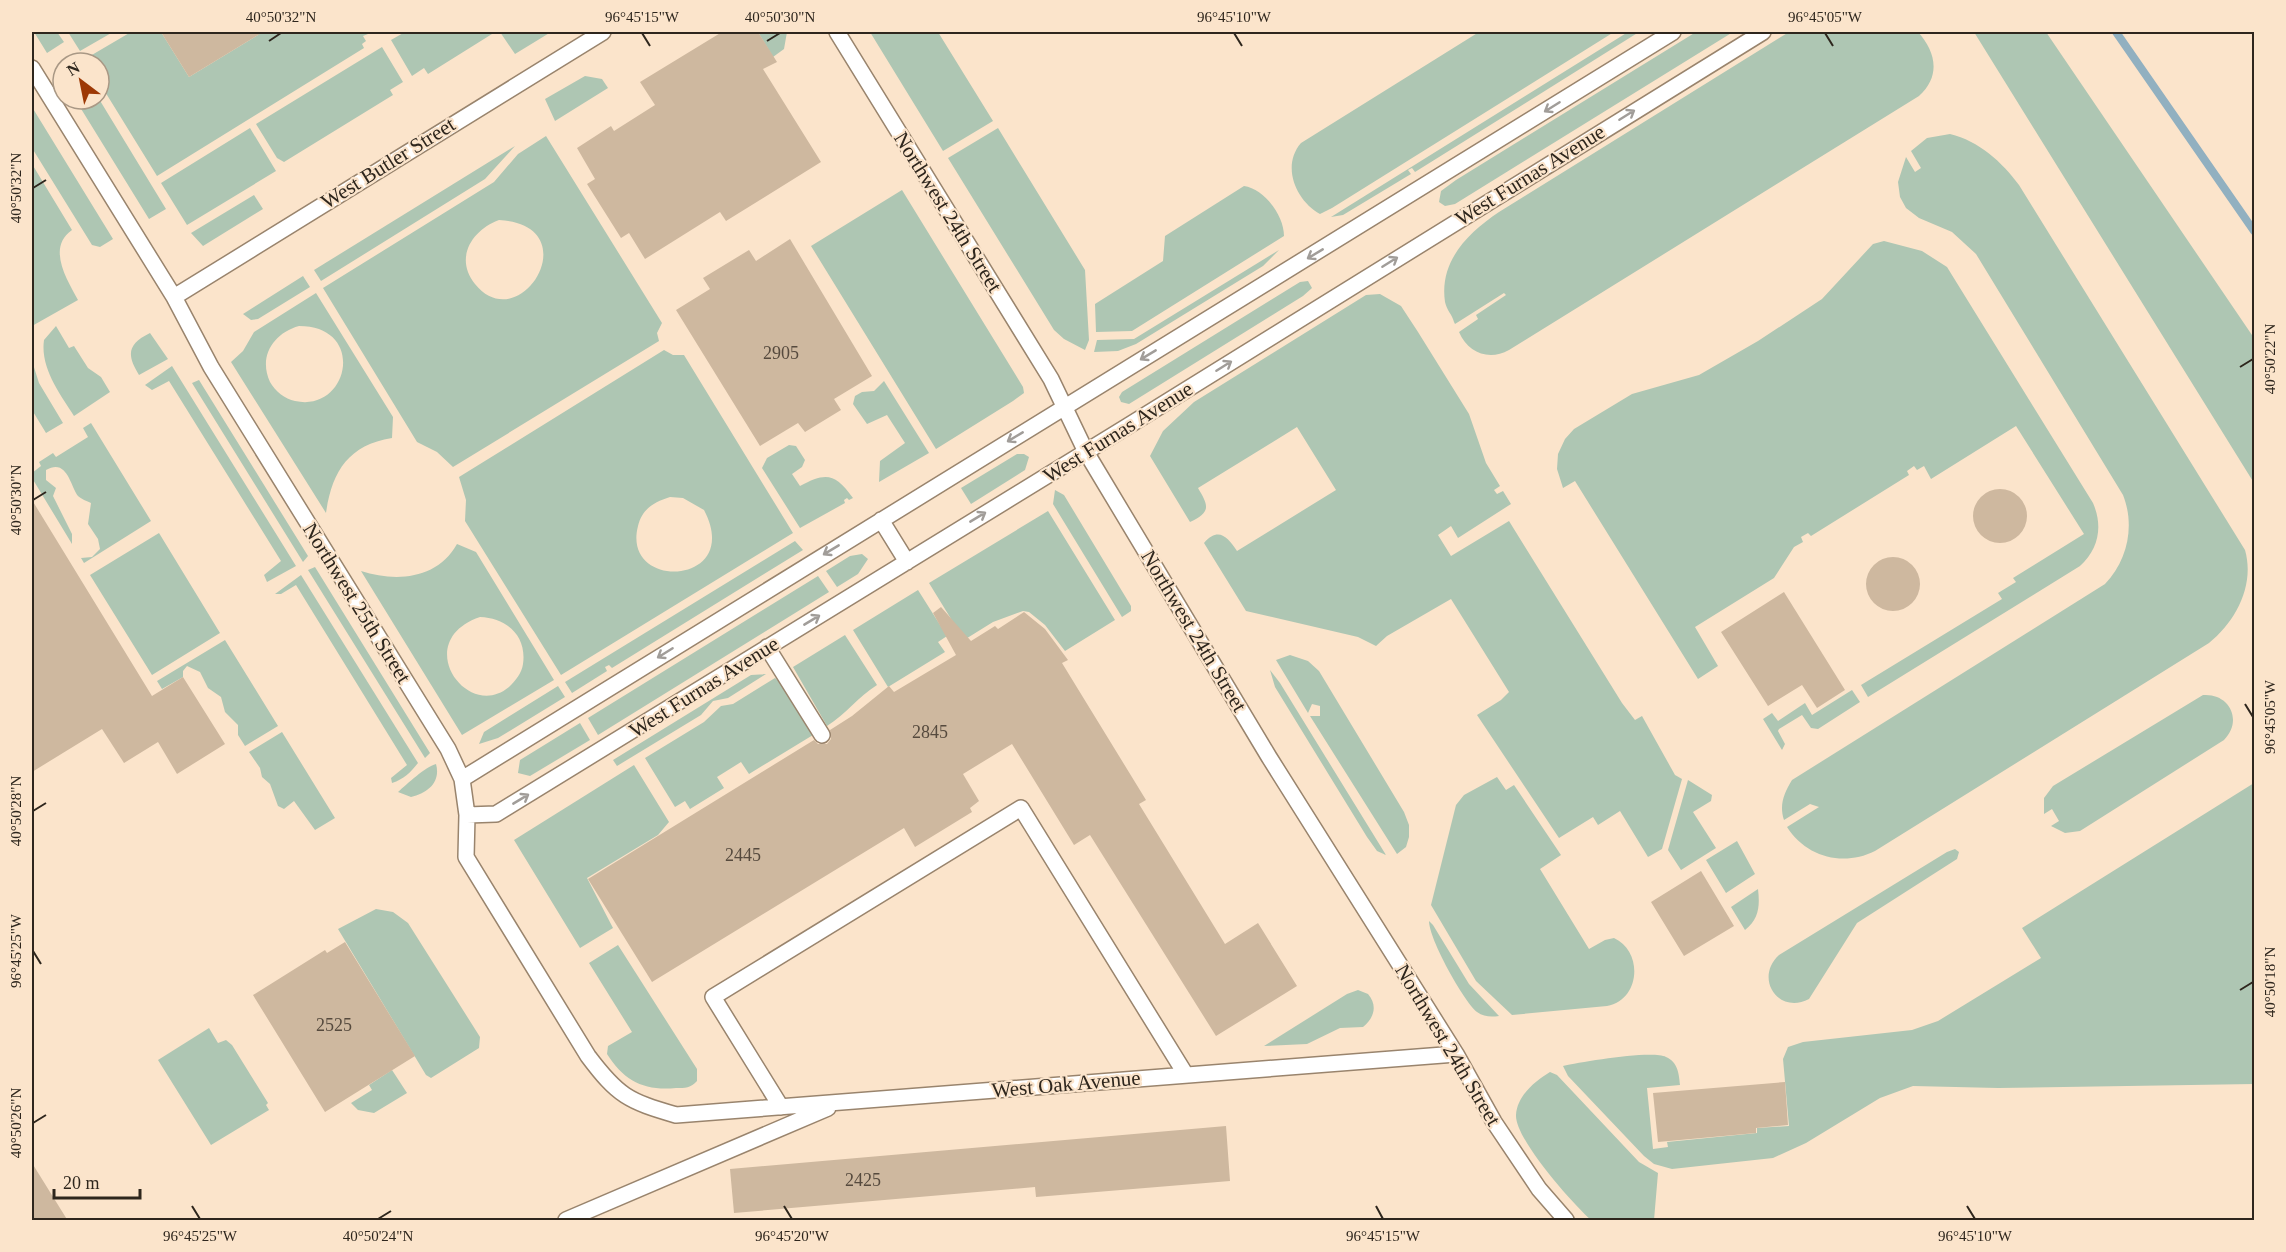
<svg xmlns="http://www.w3.org/2000/svg" width="2286" height="1252" font-family="'Times New Roman',serif">
<style>
.green{fill:#aec6b3;fill-rule:evenodd}
.lines{fill:none;stroke-linecap:round;stroke-linejoin:round}
.stream{stroke:#91b0c0;stroke-width:8}
.building{fill:#ceb89f}
.service-casing{stroke:#99846d;stroke-width:18}
.service{stroke:#fff;stroke-width:15}
.oneway{stroke:#a19d99}
.ticks{fill:none;stroke:#2e261d;stroke-width:2}
.labels{text-anchor:middle;stroke-width:4.5;stroke-linejoin:round;paint-order:stroke}
.number-label{font-size:18px;fill:#564a3e}
.street-label{font-size:21px;fill:#2e261d;stroke:#fbe4cb}
.neatline{fill:none;stroke:#2e261d;stroke-width:2}
.ticks-label{font-size:15px;text-anchor:middle;fill:#2e261d}
</style>
<rect width="100%" height="100%" fill="#fbe4cb"/>
<path class="green" d="M 34,32 L 57,32 L 64,42 L 47,53 Z
M 68,32 L 113,32 L 80,51 Z
M 131,32 L 161,32 L 189,77 L 258,35 L 256,32 L 366,32 L 368,34 L 363,36 L 366,41 L 362,44 L 364,48 L 157,176 L 99,82 L 99,63 L 88,63 L 85,59 Z
M 405,32 L 491,32 L 492,34 L 428,74 L 424,68 L 412,76 L 391,40 Z
M 500,32 L 551,32 L 515,54 Z
M 758,32 L 787,32 L 784,49 L 773,57 Z
M 870,32 L 938,32 L 993,121 L 943,151 Z
M 1479,32 L 1614,32 L 1332,208 L 1320,214 C 1296,201 1281,166 1301,143 Z
M 1628,32 L 1639,32 L 1415,172 L 1412,168 L 1408,170 L 1411,174 L 1343,215 L 1331,217 Z
M 1696,32 L 1733,32 L 1455,204 L 1445,206 L 1439,202 L 1441,191 L 1456,180 Z
M 1789,32 L 1918,32 C 1936,52 1941,76 1919,96 L 1509,350 C 1489,361 1468,353 1459,332 L 1478,319 L 1476,315 L 1506,295 L 1504,293 L 1455,324 L 1454,322 C 1452,314 1447,311 1445,302 C 1439,261 1468,233 1499,212 Z
M 1974,32 L 2046,32 L 2254,338 L 2254,483 Z
M 382,47 L 403,82 L 390,90 L 393,95 L 284,162 L 277,158 L 256,124 Z
M 585,76 L 602,79 L 608,88 L 555,121 L 545,99 Z
M 75,99 L 99,99 L 166,209 L 149,219 Z
M 32,107 L 113,239 L 100,247 L 92,245 L 32,148 Z
M 250,128 L 276,171 L 187,225 L 161,183 Z
M 998,128 L 1085,270 L 1089,340 L 1085,350 L 1064,339 L 1054,330 L 948,158 Z
M 1950,134 C 1979,141 2002,162 2019,185 L 2245,550 C 2255,585 2236,621 2209,643 L 1875,851 C 1843,867 1806,857 1787,827 L 1819,807 L 1810,804 L 1784,820 C 1779,805 1784,793 1792,780 L 2105,584 C 2128,560 2135,525 2123,495 L 1976,254 L 1952,232 L 1919,218 L 1906,208 L 1900,197 L 1898,182 L 1906,157 L 1915,172 L 1921,168 L 1911,151 L 1927,138 Z
M 546,136 L 662,323 L 657,333 L 659,341 L 453,467 L 437,452 L 417,442 L 323,288 L 494,182 L 518,154 ZM 499,220 C 590,225 520,340 475,284 C 454,258 472,230 499,220 Z
M 515,146 L 485,179 L 321,281 L 314,270 Z
M 32,164 L 72,230 C 46,248 68,281 78,300 L 32,326 Z
M 1244,186 C 1264,189 1284,215 1284,236 L 1132,331 L 1096,332 L 1095,304 L 1163,261 L 1165,236 Z
M 902,190 L 1023,387 L 1024,393 L 1013,401 L 936,449 L 811,246 Z
M 254,195 L 263,209 L 203,246 L 191,233 Z
M 1884,241 L 1922,251 L 1947,267 L 2093,503 C 2103,526 2099,549 2080,566 L 1868,697 L 1861,685 L 2002,599 L 1998,593 L 2016,582 L 2013,578 L 2084,534 L 2016,426 L 1931,479 L 1924,466 L 1917,470 L 1914,466 L 1907,471 L 1909,475 L 1811,536 L 1808,533 L 1801,537 L 1803,542 L 1794,547 L 1774,578 L 1695,627 L 1718,666 L 1698,679 L 1575,481 L 1563,488 L 1557,469 L 1558,454 L 1565,439 L 1574,429 L 1632,394 L 1699,375 L 1758,341 L 1822,299 L 1873,244 Z
M 1279,250 L 1263,266 L 1136,344 L 1118,351 L 1094,352 L 1097,340 L 1134,339 Z
M 303,276 L 310,287 L 258,319 L 251,320 L 243,314 Z
M 1308,281 L 1312,288 L 1303,296 L 1129,404 L 1121,402 L 1119,397 L 1122,392 L 1300,282 Z
M 316,293 L 393,417 L 392,438 C 348,445 332,472 326,513 L 231,362 L 243,351 L 254,332 ZM 299,326 C 367,326 349,413 295,401 C 285,399 275,391 270,382 C 258,356 274,333 299,326 Z
M 1380,294 L 1401,306 L 1418,332 L 1469,414 L 1486,463 L 1500,486 L 1494,490 L 1497,494 L 1503,491 L 1511,504 L 1458,538 L 1451,526 L 1438,535 L 1451,556 L 1509,521 L 1622,703 L 1635,720 L 1642,716 L 1675,775 L 1682,779 L 1662,849 L 1648,857 L 1620,811 L 1598,825 L 1593,817 L 1559,838 L 1477,715 L 1501,700 L 1509,692 L 1451,599 L 1387,636 L 1376,646 L 1358,637 L 1246,611 L 1204,543 C 1219,526 1228,538 1237,551 L 1336,490 L 1297,427 L 1198,488 C 1208,505 1212,512 1190,522 L 1150,456 L 1163,431 L 1194,402 L 1366,295 Z
M 56,326 L 69,348 L 74,346 L 88,368 L 101,377 L 110,392 L 74,416 C 60,394 40,368 44,340 Z
M 150,333 L 168,359 L 139,375 C 126,354 128,344 150,333 Z
M 664,350 L 673,355 L 684,355 L 793,533 L 561,675 L 465,521 L 466,500 L 459,477 ZM 670,497 L 683,498 L 704,510 C 744,586 621,592 638,526 C 642,509 654,502 670,497 Z
M 32,361 L 39,383 L 63,423 L 46,433 L 32,410 Z
M 172,366 L 296,566 L 267,582 L 264,575 L 281,561 L 169,381 L 152,390 L 145,385 Z
M 199,380 L 308,556 L 303,562 L 192,383 Z
M 884,381 L 929,453 L 879,482 L 880,461 L 905,443 L 887,415 L 867,424 L 853,404 L 855,396 L 862,392 L 874,391 Z
M 91,423 L 151,521 L 84,563 L 81,558 L 92,557 L 100,549 L 98,539 L 88,524 L 91,503 C 87,501 81,499 78,496 C 70,485 67,458 46,470 L 46,480 L 56,488 L 53,496 L 72,534 L 72,544 L 32,478 L 32,473 L 41,466 L 39,462 L 53,453 L 56,457 L 88,437 L 83,428 Z
M 789,445 L 796,446 L 805,460 L 802,467 L 792,474 L 800,486 C 826,472 835,473 853,498 L 849,500 L 847,498 L 844,500 L 845,503 L 800,528 L 762,468 L 767,458 Z
M 1017,454 L 1024,454 L 1029,457 L 1025,470 L 971,504 L 961,488 Z
M 1055,490 L 1064,495 L 1131,606 L 1131,611 L 1122,617 L 1053,504 Z
M 1048,511 L 1115,620 L 1065,651 L 1045,625 L 1029,612 L 1023,611 L 993,622 L 964,640 L 929,583 Z
M 159,533 L 220,633 L 152,675 L 90,575 Z
M 795,541 L 803,550 L 612,668 L 609,665 L 605,667 L 607,671 L 572,693 L 565,682 Z
M 457,544 L 476,552 L 554,680 L 462,735 L 361,571 C 395,582 437,580 457,544 ZM 480,617 C 507,618 527,636 523,664 C 522,673 515,681 509,687 C 467,722 410,641 480,617 Z
M 862,554 L 868,559 L 858,574 L 837,587 L 826,571 L 850,556 Z
M 315,567 L 430,753 L 425,758 L 308,570 Z
M 301,575 L 418,763 C 410,773 404,779 392,783 L 391,778 L 407,765 L 296,585 L 281,594 L 275,594 Z
M 818,576 L 829,592 L 598,735 L 588,718 Z
M 918,590 L 947,636 L 938,642 L 945,652 L 888,687 L 853,630 Z
M 845,635 L 877,685 C 858,697 846,714 827,726 L 793,667 Z
M 225,640 L 278,726 L 245,746 L 238,735 L 238,725 L 225,712 L 221,697 L 208,688 L 200,672 L 187,666 L 183,671 L 183,677 L 162,689 L 157,681 Z
M 1290,655 L 1308,661 L 1319,671 L 1404,812 L 1409,825 L 1409,837 L 1406,847 L 1397,854 L 1310,716 L 1320,716 L 1320,706 L 1312,704 L 1308,713 L 1276,660 Z
M 1270,670 L 1280,683 L 1386,855 L 1377,851 L 1367,837 L 1275,687 Z
M 766,674 L 728,698 L 713,701 L 701,715 L 617,766 L 613,760 L 751,675 Z
M 775,678 L 781,683 L 813,735 L 749,774 L 741,762 L 717,777 L 724,788 L 690,809 L 685,801 L 675,807 L 645,758 L 704,722 L 721,706 L 733,704 Z
M 558,686 L 565,697 L 498,738 L 479,744 L 484,732 Z
M 1852,690 L 1860,702 L 1818,729 L 1811,728 L 1802,715 L 1779,729 L 1778,731 L 1785,744 L 1782,750 L 1763,719 L 1772,713 L 1778,721 L 1805,703 L 1812,715 Z
M 2203,695 C 2230,693 2243,721 2224,740 L 2080,831 L 2065,833 L 2051,826 L 2059,821 L 2052,809 L 2044,814 L 2044,798 L 2053,786 Z
M 580,723 L 590,740 L 530,776 L 518,773 L 520,760 Z
M 282,732 L 335,818 L 315,830 L 294,801 L 284,809 L 278,806 L 270,784 L 262,777 L 260,768 L 249,752 Z
M 436,764 C 441,782 428,793 411,797 L 398,792 C 407,784 425,767 436,764 Z
M 634,765 L 669,822 L 658,835 L 587,878 L 613,928 L 580,948 L 514,840 Z
M 1497,777 L 1506,790 L 1514,785 L 1561,855 L 1540,869 L 1589,949 L 1605,940 L 1614,938 C 1644,952 1640,1000 1607,1006 L 1512,1015 L 1476,981 L 1431,905 L 1456,805 L 1464,795 Z
M 1688,780 L 1712,795 L 1711,801 L 1693,812 L 1716,848 L 1681,870 L 1668,850 Z
M 2254,783 L 2254,1084 L 1998,1088 L 1913,1086 L 1880,1098 L 1806,1143 L 1773,1158 L 1672,1169 L 1654,1164 L 1644,1156 L 1568,1076 L 1563,1066 C 1582,1062 1651,1050 1666,1057 C 1678,1062 1679,1074 1680,1085 L 1647,1088 L 1653,1149 L 1668,1147 L 1667,1142 L 1757,1133 L 1757,1128 L 1789,1126 L 1783,1059 L 1788,1047 L 1803,1042 L 1912,1030 L 1938,1021 L 2041,958 L 2022,928 Z
M 1737,841 L 1755,874 L 1726,893 L 1706,860 Z
M 1955,849 L 1959,852 L 1957,859 L 1857,923 L 1809,999 C 1778,1015 1754,978 1779,955 L 1947,852 Z
M 1758,889 C 1760,906 1759,919 1745,930 L 1731,907 Z
M 376,909 L 393,912 L 408,923 L 480,1037 L 479,1048 L 431,1078 L 426,1075 L 338,929 Z
M 1429,921 L 1433,925 L 1469,984 L 1499,1016 C 1491,1017 1484,1017 1477,1012 C 1463,1000 1429,939 1429,921 Z
M 618,945 L 697,1069 L 697,1081 C 691,1088 685,1088 676,1088 C 644,1091 624,1081 607,1054 L 608,1046 L 632,1032 L 589,963 Z
M 1358,990 L 1368,994 C 1378,1006 1374,1018 1363,1027 L 1340,1028 L 1307,1044 L 1264,1046 L 1347,994 Z
M 209,1028 L 218,1043 L 226,1040 L 232,1045 L 268,1103 L 266,1105 L 269,1110 L 211,1145 L 158,1060 Z
M 392,1070 L 407,1093 L 374,1113 L 358,1110 L 351,1103 L 372,1090 L 369,1085 Z
M 1550,1072 L 1557,1075 L 1639,1162 L 1658,1173 L 1654,1220 L 1591,1220 C 1572,1203 1515,1139 1516,1115 C 1517,1096 1535,1081 1550,1072 Z"/>
<g class="lines">
<path class="stream" d="M 2116,32 L 2254,231"/>
</g>
<path class="building" d="M 161,32 L 263,32 L 189,77 Z
M 722,32 L 758,32 L 777,62 L 763,69 L 821,162 L 726,221 L 720,212 L 645,259 L 629,233 L 621,238 L 587,184 L 595,179 L 577,148 L 611,126 L 614,131 L 655,105 L 640,82 Z
M 790,239 L 872,376 L 834,399 L 841,410 L 805,432 L 798,423 L 760,446 L 676,310 L 710,289 L 703,278 L 749,250 L 756,261 Z
M1973 516a27 27 0 1 1 54 0a27 27 0 1 1-54 0Z
M 32,500 L 152,696 L 183,677 L 225,744 L 177,774 L 158,742 L 124,763 L 102,729 L 32,772 Z
M1866 584a27 27 0 1 1 54 0a27 27 0 1 1-54 0Z
M 1784,592 L 1845,690 L 1817,708 L 1802,685 L 1768,706 L 1721,632 Z
M 941,607 L 971,641 L 995,626 L 998,629 L 1024,612 L 1045,629 L 1068,660 L 1062,663 L 1146,800 L 1139,804 L 1225,944 L 1258,923 L 1297,986 L 1216,1036 L 1090,835 L 1074,845 L 1012,744 L 963,774 L 979,801 L 970,808 L 972,812 L 915,847 L 904,828 L 652,982 L 588,879 L 814,740 L 818,744 L 827,744 L 831,739 L 830,730 L 852,716 L 889,686 L 894,692 L 956,655 L 933,613 Z
M 1701,871 L 1734,926 L 1684,956 L 1651,902 Z
M 345,942 L 415,1056 L 325,1112 L 253,995 L 325,950 L 327,953 Z
M 1785,1082 L 1788,1125 L 1756,1128 L 1756,1133 L 1658,1142 L 1653,1093 Z
M 1226,1126 L 1230,1181 L 1036,1197 L 1035,1187 L 734,1213 L 730,1169 Z
M 32,1163 L 68,1221 L 32,1221 Z"/>
<g class="lines">
<defs>
<path id="service" d="M 837,32 L 1051,379 L 1086,452 L 1269,757 L 1456,1054 L 1494,1122 L 1539,1189 L 1566,1220
M 32,68 L 174,297 L 211,367 L 448,749 L 462,779 L 467,815 L 466,857 L 588,1056 C 618,1096 628,1101 676,1115 L 1456,1054
M 174,297 L 603,32
M 881,520 L 907,562
M 767,647 L 822,735
M 462,779 L 1673,32
M 467,815 L 496,814 L 1128,426 L 1763,32
M 781,1107 L 713,997 L 1021,808 L 1186,1075
M 566,1220 L 828,1108"/>
</defs>
<use href="#service" class="service-casing"/>
<use href="#service" class="service"/>
</g>
<defs><path id="oneway-shaft" d="M-6 0H5M1.5-3L5.5 0L1.5 3" fill="none" stroke-width="1.6" stroke-linecap="round" stroke-linejoin="round" transform="scale(1.5)"/></defs>
<g class="oneway">
<use href="#oneway-shaft" transform="translate(1552 107) rotate(148)"/>
<use href="#oneway-shaft" transform="translate(1627 115) rotate(-32)"/>
<use href="#oneway-shaft" transform="translate(1315 254) rotate(149)"/>
<use href="#oneway-shaft" transform="translate(1390 262) rotate(-32)"/>
<use href="#oneway-shaft" transform="translate(1148 355) rotate(149)"/>
<use href="#oneway-shaft" transform="translate(1224 366) rotate(-32)"/>
<use href="#oneway-shaft" transform="translate(1015 437) rotate(149)"/>
<use href="#oneway-shaft" transform="translate(978 517) rotate(-31)"/>
<use href="#oneway-shaft" transform="translate(831 550) rotate(149)"/>
<use href="#oneway-shaft" transform="translate(812 620) rotate(-31)"/>
<use href="#oneway-shaft" transform="translate(665 653) rotate(148)"/>
<use href="#oneway-shaft" transform="translate(521 799) rotate(-31)"/>
</g>
<path class="ticks" d="M 642,33 L 650,46M 1234,33 L 1242,46M 1825,33 L 1833,46M 269,41 L 281,33M 767,41 L 780,33M 33,188 L 46,180M 2240,367 L 2253,359M 33,500 L 46,492M 2245,704 L 2253,717M 33,811 L 46,803M 33,951 L 41,964M 2240,990 L 2253,982M 33,1123 L 46,1115M 192,1206 L 200,1219M 784,1206 L 792,1219M 1376,1206 L 1383,1219M 1967,1206 L 1975,1219M 378,1219 L 391,1211"/>
<g class="labels">
<g class="number-label">
<text x="781" y="359">2905</text>
<text x="930" y="738">2845</text>
<text x="743" y="861">2445</text>
<text x="334" y="1031">2525</text>
<text x="863" y="1186">2425</text>
</g>
<g class="street-label">
<text transform="translate(388 163) rotate(-32)" y="7">West Butler Street</text>
<text transform="translate(1530 175) rotate(-32)" y="7">West Furnas Avenue</text>
<text transform="translate(948 212) rotate(58)" y="7">Northwest 24th Street</text>
<text transform="translate(1118 432) rotate(-32)" y="7">West Furnas Avenue</text>
<text transform="translate(357 603) rotate(58)" y="7">Northwest 25th Street</text>
<text transform="translate(1194 631) rotate(59)" y="7">Northwest 24th Street</text>
<text transform="translate(704 687) rotate(-32)" y="7">West Furnas Avenue</text>
<text transform="translate(1448 1045) rotate(59)" y="7">Northwest 24th Street</text>
<text transform="translate(1066 1084) rotate(-5)" y="7">West Oak Avenue</text>
</g>
</g>
<rect width="2286" height="1252" fill="none" stroke="#fbe4cb" stroke-width="66"/>
<g transform="translate(81 81) rotate(328)"><circle r="28" fill="#fbe4cb" stroke="#a99885" stroke-width="1.5"/>
<path d="M0-4.5L10 22L0 15L-10 22Z" fill="#9d3906"/>
<text y="-9" font-size="16" font-weight="bold" text-anchor="middle" fill="#2e261d">N</text>
</g>
<path d="M54 1189v9h86v-9" fill="none" stroke="#2e261d" stroke-width="3"/>
<text x="63" y="1189" font-size="18" fill="#2e261d" stroke="#fbe4cb" stroke-width="4.5" paint-order="stroke">20 m</text>
<rect x="33" y="33" width="2220" height="1186" class="neatline"/>
<g class="ticks-label">
<text x="281" y="22">40°50'32"N</text>
<text x="642" y="22">96°45'15"W</text>
<text x="780" y="22">40°50'30"N</text>
<text x="1234" y="22">96°45'10"W</text>
<text x="1825" y="22">96°45'05"W</text>
<text transform="translate(16 188) rotate(-90)" y="5">40°50'32"N</text>
<text transform="translate(2270 359) rotate(-90)" y="5">40°50'22"N</text>
<text transform="translate(16 500) rotate(-90)" y="5">40°50'30"N</text>
<text transform="translate(2270 717) rotate(-90)" y="5">96°45'05"W</text>
<text transform="translate(16 811) rotate(-90)" y="5">40°50'28"N</text>
<text transform="translate(16 951) rotate(-90)" y="5">96°45'25"W</text>
<text transform="translate(2270 982) rotate(-90)" y="5">40°50'18"N</text>
<text transform="translate(16 1123) rotate(-90)" y="5">40°50'26"N</text>
<text x="200" y="1241">96°45'25"W</text>
<text x="378" y="1241">40°50'24"N</text>
<text x="792" y="1241">96°45'20"W</text>
<text x="1383" y="1241">96°45'15"W</text>
<text x="1975" y="1241">96°45'10"W</text>
</g>
</svg>
